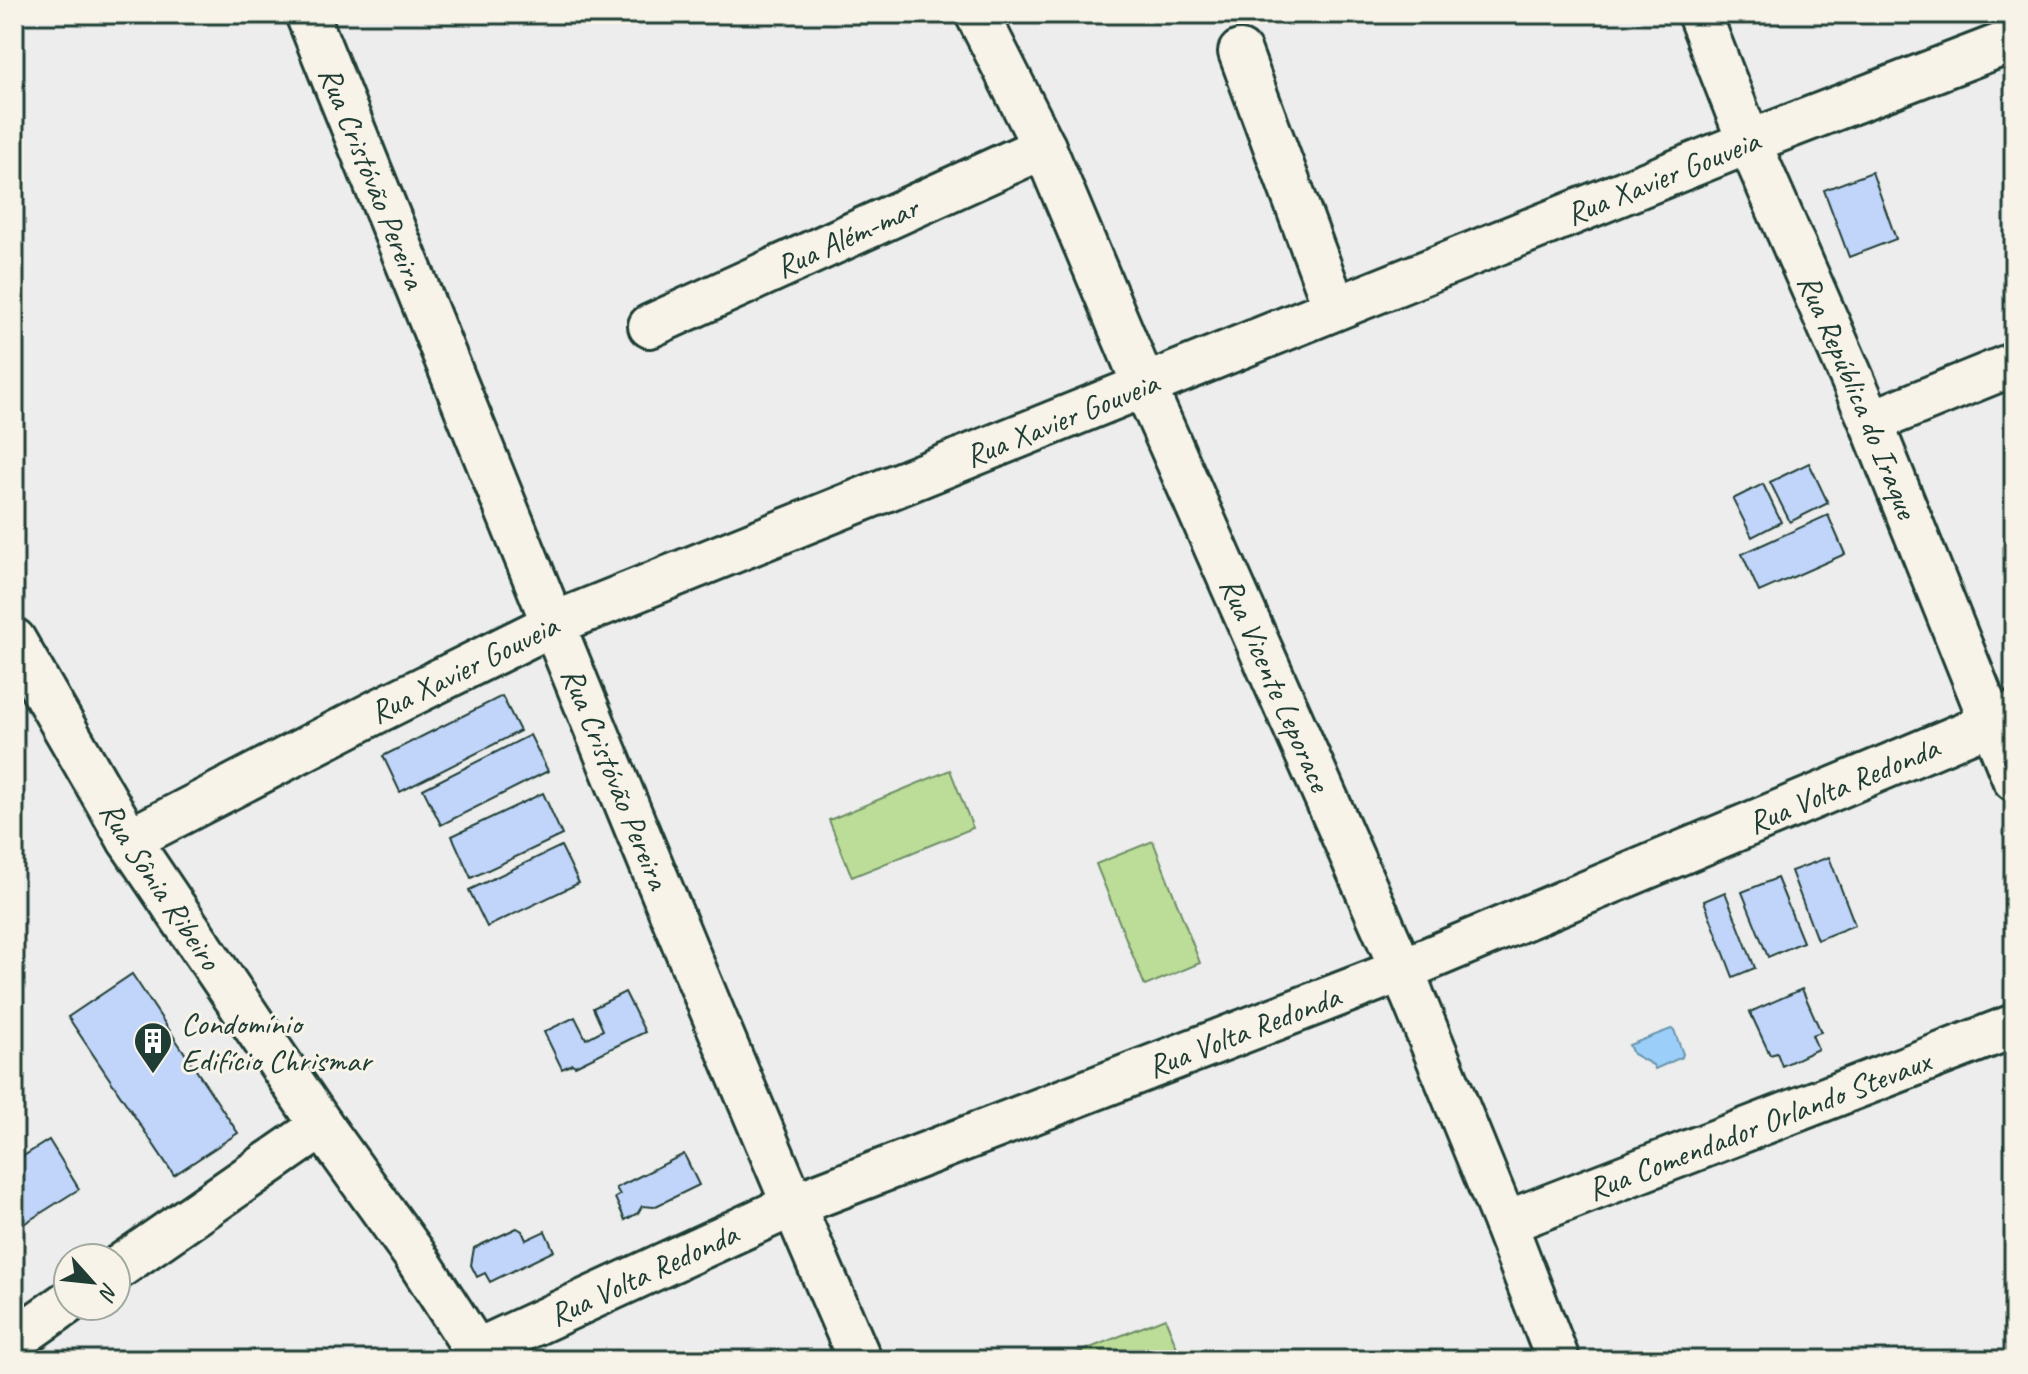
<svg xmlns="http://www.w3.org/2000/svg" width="2028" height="1374" font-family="Caveat,sans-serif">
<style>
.green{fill:#bbdd97;stroke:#6d8d66;stroke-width:2}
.water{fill:#9bcef9;stroke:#6994aa;stroke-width:2}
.building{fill:#c1d4fa;stroke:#1f3d34;stroke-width:2}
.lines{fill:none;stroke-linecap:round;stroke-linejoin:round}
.minor-casing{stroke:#1f3d34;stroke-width:48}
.minor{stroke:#f7f3e8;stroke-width:42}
.labels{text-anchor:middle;stroke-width:6;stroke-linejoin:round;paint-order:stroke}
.street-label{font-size:32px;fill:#1f3d34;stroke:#f7f3e8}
.poi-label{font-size:32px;fill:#1f3d34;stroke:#f7f3e8;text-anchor:start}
</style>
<rect width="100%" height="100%" fill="#ecedec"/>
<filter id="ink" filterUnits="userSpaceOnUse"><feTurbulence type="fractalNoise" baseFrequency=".0125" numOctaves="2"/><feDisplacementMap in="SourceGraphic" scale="16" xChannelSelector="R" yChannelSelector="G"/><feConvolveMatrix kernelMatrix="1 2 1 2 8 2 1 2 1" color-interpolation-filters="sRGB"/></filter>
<g filter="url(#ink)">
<path class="green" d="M 950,770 L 973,828 L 852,877 L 829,820 Z
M 1153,841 L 1200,963 L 1145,986 L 1096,864 Z
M 1165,1318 L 1182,1360 L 1060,1360 Z"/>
<path class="water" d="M 1671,1029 L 1674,1030 L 1683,1054 L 1682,1057 L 1655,1069 L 1653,1065 L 1633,1054 L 1629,1045 Z"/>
<path class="building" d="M 1872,172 L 1896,239 L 1849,257 L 1824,190 Z
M 1809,463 L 1828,503 L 1790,522 L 1770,482 Z
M 1763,484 L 1781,522 L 1752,537 L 1733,499 Z
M 1828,515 L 1845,554 L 1759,592 L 1742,554 Z
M 502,696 L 520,731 L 400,792 L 383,756 Z
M 530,735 L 548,771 L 441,825 L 423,789 Z
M 543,793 L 562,835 L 471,878 L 452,836 Z
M 561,846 L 579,883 L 487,927 L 469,890 Z
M 1829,857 L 1855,925 L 1817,940 L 1791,871 Z
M 1777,878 L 1803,942 L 1768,957 L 1742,892 Z
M 1725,892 L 1755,968 L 1733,977 L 1704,901 Z
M 132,974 L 238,1133 L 174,1175 L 68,1017 Z
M 1802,989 L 1821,1032 L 1812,1035 L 1818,1049 L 1782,1066 L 1777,1053 L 1770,1055 L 1750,1012 Z
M 625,992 L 645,1032 L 575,1066 L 572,1064 L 562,1069 L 544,1032 L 575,1017 L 586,1039 L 603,1030 L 593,1008 Z
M 49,1140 L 79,1189 L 14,1230 L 14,1162 Z
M 684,1154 L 699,1185 L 654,1207 L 642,1206 L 638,1213 L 625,1220 L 615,1198 L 620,1195 L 616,1188 Z
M 517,1228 L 522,1231 L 526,1240 L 545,1231 L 554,1251 L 490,1282 L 485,1273 L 477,1277 L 471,1265 L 474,1248 Z"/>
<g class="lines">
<defs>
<g id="minor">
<path id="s1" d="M 307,14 C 489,464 667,915 860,1360"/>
<path id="s2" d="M 977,14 L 1044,147 L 1144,385 L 1402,970 L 1505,1223 L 1558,1360"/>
<path id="s3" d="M 1699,14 L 1749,142 L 1871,422 L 2014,779"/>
<path d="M 1240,52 L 1335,308"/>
<path id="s4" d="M 650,326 L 1044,147"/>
<path d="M 1871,422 L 2014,364"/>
<path id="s5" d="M 14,640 L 129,840 L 322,1126 L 414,1254 L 482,1360"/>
<path id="s6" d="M 129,840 L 376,712 L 553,624 L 1749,142 L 2014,40"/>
<path id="s7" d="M 1505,1223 L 2014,1026"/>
<path d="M 116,1269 L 322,1126"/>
<path d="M 14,1340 L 68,1302"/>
<path id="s8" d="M 476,1351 L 793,1205 L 1402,970 L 2014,713"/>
</g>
</defs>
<use href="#minor" class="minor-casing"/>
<use href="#minor" class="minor"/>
</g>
</g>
<defs>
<symbol id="building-pin" viewBox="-11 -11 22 30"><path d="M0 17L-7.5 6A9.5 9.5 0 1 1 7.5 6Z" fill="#1f3d34" stroke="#f7f3e8"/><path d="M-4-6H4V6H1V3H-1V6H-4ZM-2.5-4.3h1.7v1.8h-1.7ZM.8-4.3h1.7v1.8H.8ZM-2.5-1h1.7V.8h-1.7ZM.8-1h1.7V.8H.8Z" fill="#fff"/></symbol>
</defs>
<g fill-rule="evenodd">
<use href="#building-pin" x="131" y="1019" width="44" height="60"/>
</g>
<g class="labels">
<g class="street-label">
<text dy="11" stroke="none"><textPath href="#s6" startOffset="1672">Rua Xavier Gouveia</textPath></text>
<text dy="11" stroke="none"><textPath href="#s1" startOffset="176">Rua Cristóvão Pereira</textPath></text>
<text dy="11" stroke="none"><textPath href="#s4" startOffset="216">Rua Além-mar</textPath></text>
<text dy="11" stroke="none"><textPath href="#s3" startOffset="414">Rua República do Iraque</textPath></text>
<text dy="11" stroke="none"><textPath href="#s6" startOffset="1024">Rua Xavier Gouveia</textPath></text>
<text dy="11" stroke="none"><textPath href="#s6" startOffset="376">Rua Xavier Gouveia</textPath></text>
<text dy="11" stroke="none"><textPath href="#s2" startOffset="734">Rua Vicente Leporace</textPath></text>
<text dy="11" stroke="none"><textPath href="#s1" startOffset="824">Rua Cristóvão Pereira</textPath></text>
<text dy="11" stroke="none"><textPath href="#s8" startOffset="1480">Rua Volta Redonda</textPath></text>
<text dy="11" stroke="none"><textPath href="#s5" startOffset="286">Rua Sônia Ribeiro</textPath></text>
<text dy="11" stroke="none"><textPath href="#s8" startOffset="832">Rua Volta Redonda</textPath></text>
<text dy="11" stroke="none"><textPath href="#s7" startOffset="272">Rua Comendador Orlando Stevaux</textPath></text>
<text dy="11" stroke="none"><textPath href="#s8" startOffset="184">Rua Volta Redonda</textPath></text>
</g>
<g class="poi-label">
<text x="181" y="1034">Condomínio<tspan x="181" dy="37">Edifício Chrismar</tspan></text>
</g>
</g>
<rect width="2028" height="1374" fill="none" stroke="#f7f3e8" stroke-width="48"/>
<rect x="24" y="24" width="1980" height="1326" fill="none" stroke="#1f3d34" stroke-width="3" filter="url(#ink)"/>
<g transform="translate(92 1282) rotate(117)"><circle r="38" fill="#f7f3e8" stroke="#a1aaa0" stroke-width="2"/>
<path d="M0-6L14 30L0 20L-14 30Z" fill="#1f3d34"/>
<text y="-12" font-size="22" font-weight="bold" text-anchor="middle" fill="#1f3d34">N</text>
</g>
</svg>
